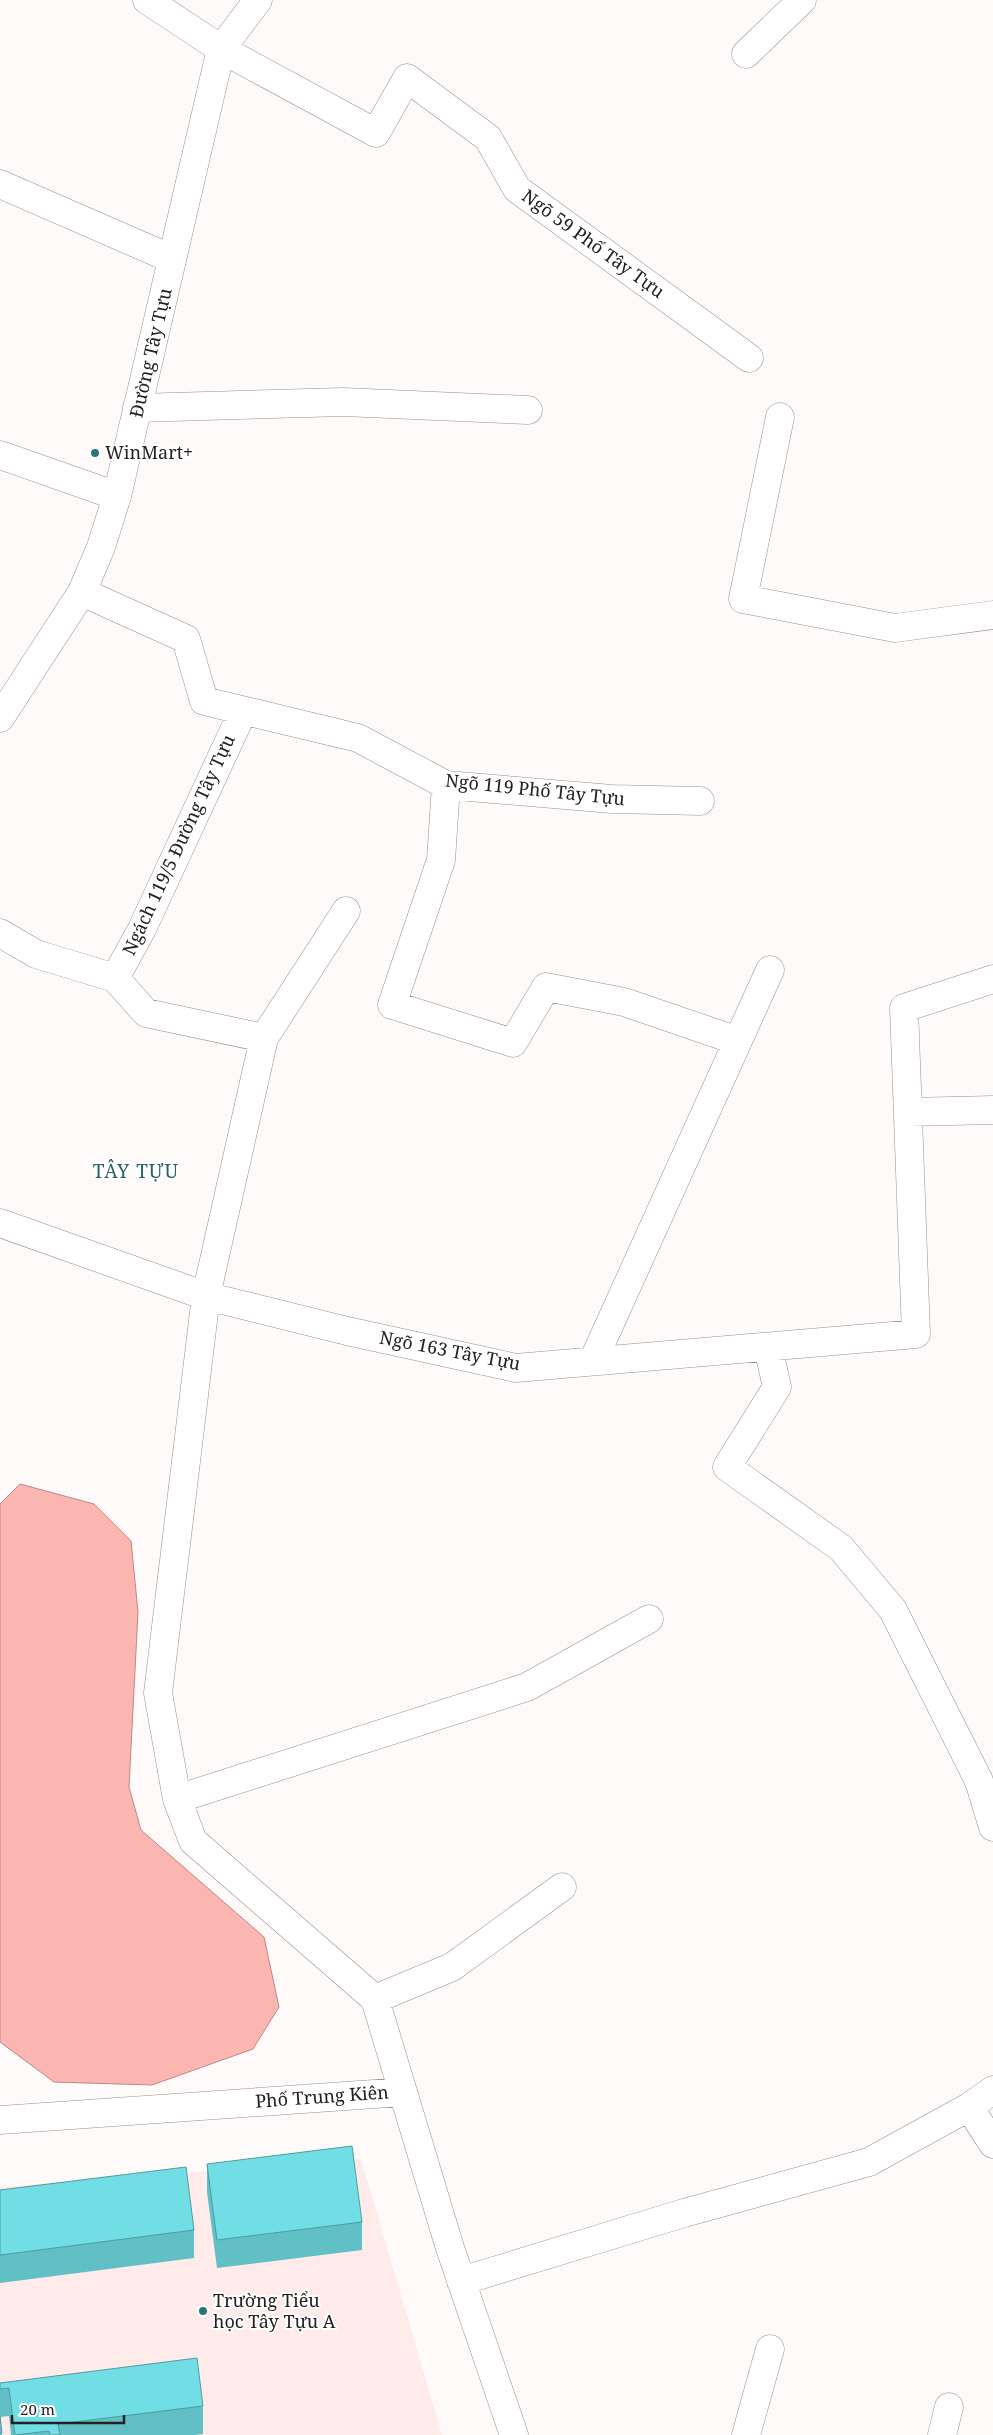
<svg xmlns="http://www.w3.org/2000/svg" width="993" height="2435" font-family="'Noto Serif',serif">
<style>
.built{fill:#feebea}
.water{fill:#fbb6b2;stroke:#ba8986}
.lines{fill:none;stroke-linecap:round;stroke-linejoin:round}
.minor-casing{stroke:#988f8e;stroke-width:29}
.major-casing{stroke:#988f8e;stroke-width:29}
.minor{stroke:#fff;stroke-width:28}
.major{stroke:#fff;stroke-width:28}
.wall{fill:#61bfc6}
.building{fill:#71dee6;stroke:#4f9ba1}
.poi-dot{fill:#297379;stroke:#fff;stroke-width:2}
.labels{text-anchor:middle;stroke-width:4;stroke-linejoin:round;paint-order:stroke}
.street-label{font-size:18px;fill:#242020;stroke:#fff}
.poi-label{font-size:18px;fill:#242020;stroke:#fff;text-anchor:start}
.neighbourhood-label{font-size:19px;letter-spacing:1px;fill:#286266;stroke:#fff}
</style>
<rect width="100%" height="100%" fill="#fefafa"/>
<path class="built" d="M 361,2159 L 442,2435 L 0,2435 L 0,2187 Z"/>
<path class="water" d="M 20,1484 L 94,1504 L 131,1541 L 138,1612 L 129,1787 L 141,1830 L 264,1937 L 279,2007 L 253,2049 L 152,2085 L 54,2082 L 0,2042 L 0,1504 Z"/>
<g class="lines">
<defs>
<path id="minor" d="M 258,0 L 221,49 L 376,133 L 407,78 L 488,138 L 517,189 L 749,358
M 746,54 L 802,0
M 0,184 L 172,259
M 137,408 L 343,402 L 528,410
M 780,417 L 743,599 L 895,628 L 993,615
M 0,455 L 117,496
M 82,592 L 186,639 L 204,701 L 358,738 L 446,785 L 612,799 L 700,801
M 446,785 L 441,860 L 392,1005 L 513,1043 L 546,987 L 624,1002 L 738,1041
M 346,911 L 264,1038 L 206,1296 L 158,1693 L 177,1799 L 193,1841 L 375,1999 L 450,2248 L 514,2435
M 0,933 L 36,954 L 115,978 L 146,1013 L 264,1038
M 115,978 L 142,929 L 243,711
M 908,1112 L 993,1110
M 0,1223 L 206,1296 L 347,1331 L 516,1368 L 916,1334 L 904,1008 L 993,979
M 768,1347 L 777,1387 L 727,1467 L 841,1548 L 893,1610 L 979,1781 L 993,1827
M 593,1361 L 770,970
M 177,1799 L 527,1687 L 649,1619
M 375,1999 L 452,1967 L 562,1887
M 969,2107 L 993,2144
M 0,2120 L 403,2092
M 461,2281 L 684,2213 L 869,2162 L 969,2107 L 993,2090
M 746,2435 L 770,2349
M 942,2435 L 949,2407"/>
<path id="major" d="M 0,718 L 82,592 L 101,547 L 117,496 L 221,49 L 147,0"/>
</defs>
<use href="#minor" class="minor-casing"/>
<use href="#major" class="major-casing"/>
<use href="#minor" class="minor"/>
<use href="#major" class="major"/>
</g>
<path class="wall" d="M 207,2164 L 362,2222 L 362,2250 L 217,2268 L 207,2192 Z
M 0,2190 L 194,2230 L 194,2258 L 0,2283 Z
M 0,2383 L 203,2406 L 203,2434 L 195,2435 L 11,2435 L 9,2416 L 0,2417 L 2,2435 L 0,2435 Z"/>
<path class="building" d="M 352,2146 L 362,2222 L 217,2240 L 207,2164 Z
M 186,2167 L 194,2230 L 0,2255 L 0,2190 Z
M 197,2358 L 203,2406 L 58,2424 L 60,2435 L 50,2435 L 49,2431 L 15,2435 L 9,2388 L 0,2389 L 0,2383 Z
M 0,2416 L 2,2433 L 0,2433 Z"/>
<g class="poi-dot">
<circle cx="95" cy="453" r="5"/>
<circle cx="203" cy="2311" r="5"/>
</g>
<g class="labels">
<g class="street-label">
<text transform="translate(593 244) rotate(36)" y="6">Ngõ 59 Phố Tây Tựu</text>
<text transform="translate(151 353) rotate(-77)" y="6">Đường Tây Tựu</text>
<text transform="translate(535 790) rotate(6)" y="6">Ngõ 119 Phố Tây Tựu</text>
<text transform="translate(179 845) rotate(-65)" y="6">Ngách 119/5 Đường Tây Tựu</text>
<text transform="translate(450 1351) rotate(11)" y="6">Ngõ 163 Tây Tựu</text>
<text transform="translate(322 2097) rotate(-4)" y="6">Phố Trung Kiên</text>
</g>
<g class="poi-label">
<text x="105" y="459">WinMart+</text>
<text x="213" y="2307">Trường Tiểu<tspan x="213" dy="21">học Tây Tựu A</tspan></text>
</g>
<g class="neighbourhood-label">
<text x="136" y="1178">TÂY TỰU</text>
</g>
</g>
<path d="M12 2415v8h112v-8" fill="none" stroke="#242020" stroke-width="2.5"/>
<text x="20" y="2415" font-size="15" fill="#242020" stroke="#ffffff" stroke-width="4" paint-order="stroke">20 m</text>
</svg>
